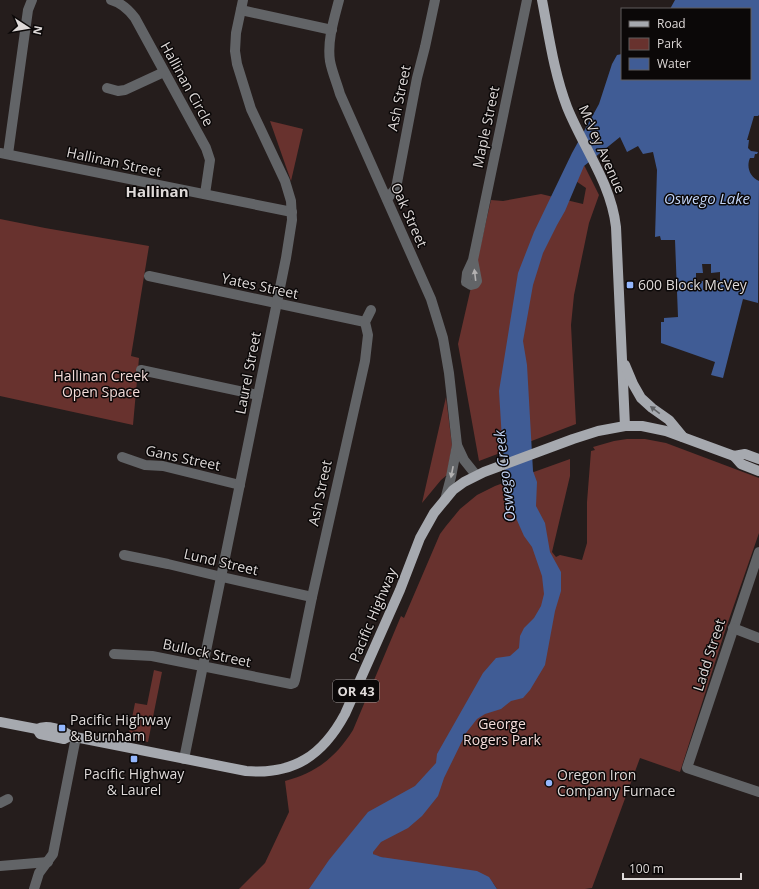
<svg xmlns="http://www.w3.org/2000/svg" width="759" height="889" font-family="'Open Sans',sans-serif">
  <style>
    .green { fill: #68322e }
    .water { fill: #405c95 }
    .pier { fill: #251d1c }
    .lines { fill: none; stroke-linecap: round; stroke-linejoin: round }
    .minor { stroke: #626467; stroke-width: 10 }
    .major { stroke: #a6a9af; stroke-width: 10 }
    .oneway { fill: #b3b1b1 }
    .oneway2 { fill: #606164 }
    .poi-dot { fill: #94b7fd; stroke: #0b0808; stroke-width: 1.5 }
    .labels { text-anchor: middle; stroke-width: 3; stroke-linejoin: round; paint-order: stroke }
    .shield { fill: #0b0808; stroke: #9f9b9a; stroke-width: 1 }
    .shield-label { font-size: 13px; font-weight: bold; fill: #dfdad9 }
    .street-label { font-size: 14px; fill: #dfdad9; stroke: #0b0808 }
    .poi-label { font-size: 14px; fill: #dfdad9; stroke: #0b0808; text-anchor: start }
    .park-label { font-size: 14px; fill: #f3dcda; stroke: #0b0808 }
    .neighbourhood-label { font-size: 15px; font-weight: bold; fill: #dfdad9; stroke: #0b0808 }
    .water-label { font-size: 15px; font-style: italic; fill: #c2d4f6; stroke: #0b0808 }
  </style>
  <rect width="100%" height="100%" fill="#251d1c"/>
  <g class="green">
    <polygon points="270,121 303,129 291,181"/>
    <polygon points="580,157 599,195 589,223 574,295 571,325 576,424 479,461 458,344 491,200 503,201 541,194 583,204 586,188 570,177"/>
    <polygon points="0,219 45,228 149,246 131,356 139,358 133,425 0,396"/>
    <polygon points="446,397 452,445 447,475 441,480 422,503"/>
    <path d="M627 439H645L666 443 759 478V533L726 628 680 772 640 758 592 888 585 889H497L493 883 376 856 373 854 314 889H239L265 863 289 812 285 781C316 773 336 757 353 730L401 616 404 618 440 534 446 526 460 509 477 495 495 486 570 459V476L552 552 556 557 560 555 582 560 587 543V502L591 451 595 450 593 447 614 441Z"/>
    <polygon points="154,670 162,672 148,742 128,738 135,703 147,705"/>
  </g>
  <path class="water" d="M675 0H759V115L758 116H754L747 140H749L748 148 751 151 758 152 757 154H755L754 158H750C746 167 750 177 759 181L758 303 743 299 723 378 711 375 715 362 661 343V322H664V318L678 317 675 240H661L660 236 655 237 657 170 653 152 643 154 638 146 627 152 620 137 584 166 565 211 557 225 543 253 533 285 523 341 527 365 533 471 537 482 536 506 545 523 550 552 561 572V591L555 611 545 665 530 690 523 698 511 701 501 709 485 714 477 719 466 733 444 778 438 796 422 816 408 828 381 842 373 852V854L381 857 477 871 489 877 497 889H309L329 860 368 812 415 786 436 763 437 754 483 673 496 658 510 656 519 648 520 636 524 628 534 618 541 606 544 594 542 576 532 547 524 536 508 500 502 440 499 391 518 273 534 232 572 153 599 104 612 64 617 55 622 54V79H750V9H670Z"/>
  <polygon class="pier" points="702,264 711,264 711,273 720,272 720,281 712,281 712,290 703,290 703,281 696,282 696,273 703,273"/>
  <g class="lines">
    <g class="minor">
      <path d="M111 0C122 3 129 10 135 18L206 148 210 160 205 194"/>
      <path d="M339 0C334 19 327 41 330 61 332 72 337 83 340 94L431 299 443 338 449 373 457 445 451 477 445 500"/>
      <polyline points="241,10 332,30"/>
      <polyline points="107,88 118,91 125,90 164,72"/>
      <polyline points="0,153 292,212"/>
      <polyline points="8,154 28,10 32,0"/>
      <polyline points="387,199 396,188 417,78 425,47 435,0"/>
      <polyline points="473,260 477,281 475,284 471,285 466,282 467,273 473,260 527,0"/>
      <polyline points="149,276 365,322"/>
      <polyline points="141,370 258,395"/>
      <polyline points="457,445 464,460 476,475"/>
      <polyline points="122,457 145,465 163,466 240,485"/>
      <polyline points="759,552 687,768 759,792"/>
      <polyline points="124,555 168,564 222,577 312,597"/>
      <polyline points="733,628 759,638"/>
      <polyline points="114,654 152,656 291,684 294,683 295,680 312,597 365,361 368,335 365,322 371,310"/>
      <polyline points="184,759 286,258 292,220 291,201 285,181 251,109 237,64 235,51 236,33 243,0"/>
      <polyline points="0,803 8,799"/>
      <polyline points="0,866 48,862"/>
      <polyline points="34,889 39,873 53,854 76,737"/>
    </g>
    <g class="major">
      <path d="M542 0C549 36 554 73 567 107 583 147 611 183 616 227L625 426"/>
      <polyline points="625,365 633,384 641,398 652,408 669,420 683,437"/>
      <polyline points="734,456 741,464 759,471"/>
      <path d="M0 722 37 729C46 724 63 729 70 736L246 771C294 775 323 755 345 714L400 590 420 538 434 513 453 490 464 482 484 472 573 439 598 431 625 426H642L666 431 734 456 745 454 759 459"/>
      <polyline points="37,729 40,734 64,739 70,736"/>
    </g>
  </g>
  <defs><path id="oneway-solid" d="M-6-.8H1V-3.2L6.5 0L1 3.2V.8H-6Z"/></defs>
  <g class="oneway">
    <use href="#oneway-solid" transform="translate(475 275) rotate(-97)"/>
    <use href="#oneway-solid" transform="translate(452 472) rotate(101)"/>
  </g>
  <use class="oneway2" href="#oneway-solid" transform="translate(655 410) rotate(-143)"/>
  <g class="poi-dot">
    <rect x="626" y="281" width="8" height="8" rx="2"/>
    <rect x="58" y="724" width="8" height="8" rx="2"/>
    <rect x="130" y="755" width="8" height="8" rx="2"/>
    <circle cx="549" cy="783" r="4"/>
  </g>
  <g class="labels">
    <rect class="shield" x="333" y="680" width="46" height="22" rx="3"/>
    <g class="shield-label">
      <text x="356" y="696">OR 43</text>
    </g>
    <g class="street-label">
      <text transform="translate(187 84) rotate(61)" y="5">Hallinan Circle</text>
      <text transform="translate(399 98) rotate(-78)" y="5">Ash Street</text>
      <text transform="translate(486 127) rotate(-78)" y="5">Maple Street</text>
      <text transform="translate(602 149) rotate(66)" y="5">McVey Avenue</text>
      <text transform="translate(114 162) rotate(12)" y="5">Hallinan Street</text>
      <text transform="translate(409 215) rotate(66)" y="5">Oak Street</text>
      <text transform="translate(260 286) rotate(12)" y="5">Yates Street</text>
      <text transform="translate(248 373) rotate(-79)" y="5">Laurel Street</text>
      <text transform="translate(183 458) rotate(12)" y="5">Gans Street</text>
      <text transform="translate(320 493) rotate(-78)" y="5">Ash Street</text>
      <text transform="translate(221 562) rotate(13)" y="5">Lund Street</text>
      <text transform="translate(373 615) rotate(-67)" y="5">Pacific Highway</text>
      <text transform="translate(207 653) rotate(12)" y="5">Bullock Street</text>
      <text transform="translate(709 655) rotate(-72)" y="5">Ladd Street</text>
    </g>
    <g class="poi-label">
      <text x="638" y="290">600 Block McVey</text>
      <text x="70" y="725">Pacific Highway<tspan x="70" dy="16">&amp; Burnham</tspan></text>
      <text x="134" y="779" text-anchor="middle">Pacific Highway<tspan x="134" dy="16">&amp; Laurel</tspan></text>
      <text x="557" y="780">Oregon Iron<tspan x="557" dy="16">Company Furnace</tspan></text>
    </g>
    <g class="park-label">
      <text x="101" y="381">Hallinan Creek<tspan x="101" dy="16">Open Space</tspan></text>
      <text x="502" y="729">George<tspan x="502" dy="16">Rogers Park</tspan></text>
    </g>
    <g class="neighbourhood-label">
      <text x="157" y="197">Hallinan</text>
    </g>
    <g class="water-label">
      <text x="707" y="204">Oswego Lake</text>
      <text transform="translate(505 476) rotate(-97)" y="5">Oswego Creek</text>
    </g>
  </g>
  <rect x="621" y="8" width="130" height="72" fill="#0b0808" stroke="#605c5c"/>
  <rect x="629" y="21" width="20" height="6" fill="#a6a9af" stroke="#605c5c"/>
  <text x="657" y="28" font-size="12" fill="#dfdad9">Road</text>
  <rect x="629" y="38" width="20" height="12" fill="#68322e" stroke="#605c5c"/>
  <text x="657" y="48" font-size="12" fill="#dfdad9">Park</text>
  <rect x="629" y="58" width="20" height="12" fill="#405c95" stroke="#605c5c"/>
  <text x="657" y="68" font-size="12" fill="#dfdad9">Water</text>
  <g transform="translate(28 28) rotate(102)" stroke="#0b0808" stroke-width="3" paint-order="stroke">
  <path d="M0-3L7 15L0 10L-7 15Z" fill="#dfdad9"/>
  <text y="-6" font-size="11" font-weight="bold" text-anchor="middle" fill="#dfdad9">N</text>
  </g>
  <path d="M623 873v6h118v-6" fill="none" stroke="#dfdad9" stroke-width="2"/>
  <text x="629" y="873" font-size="12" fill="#dfdad9" stroke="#0b0808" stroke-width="3" paint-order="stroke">100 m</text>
</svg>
